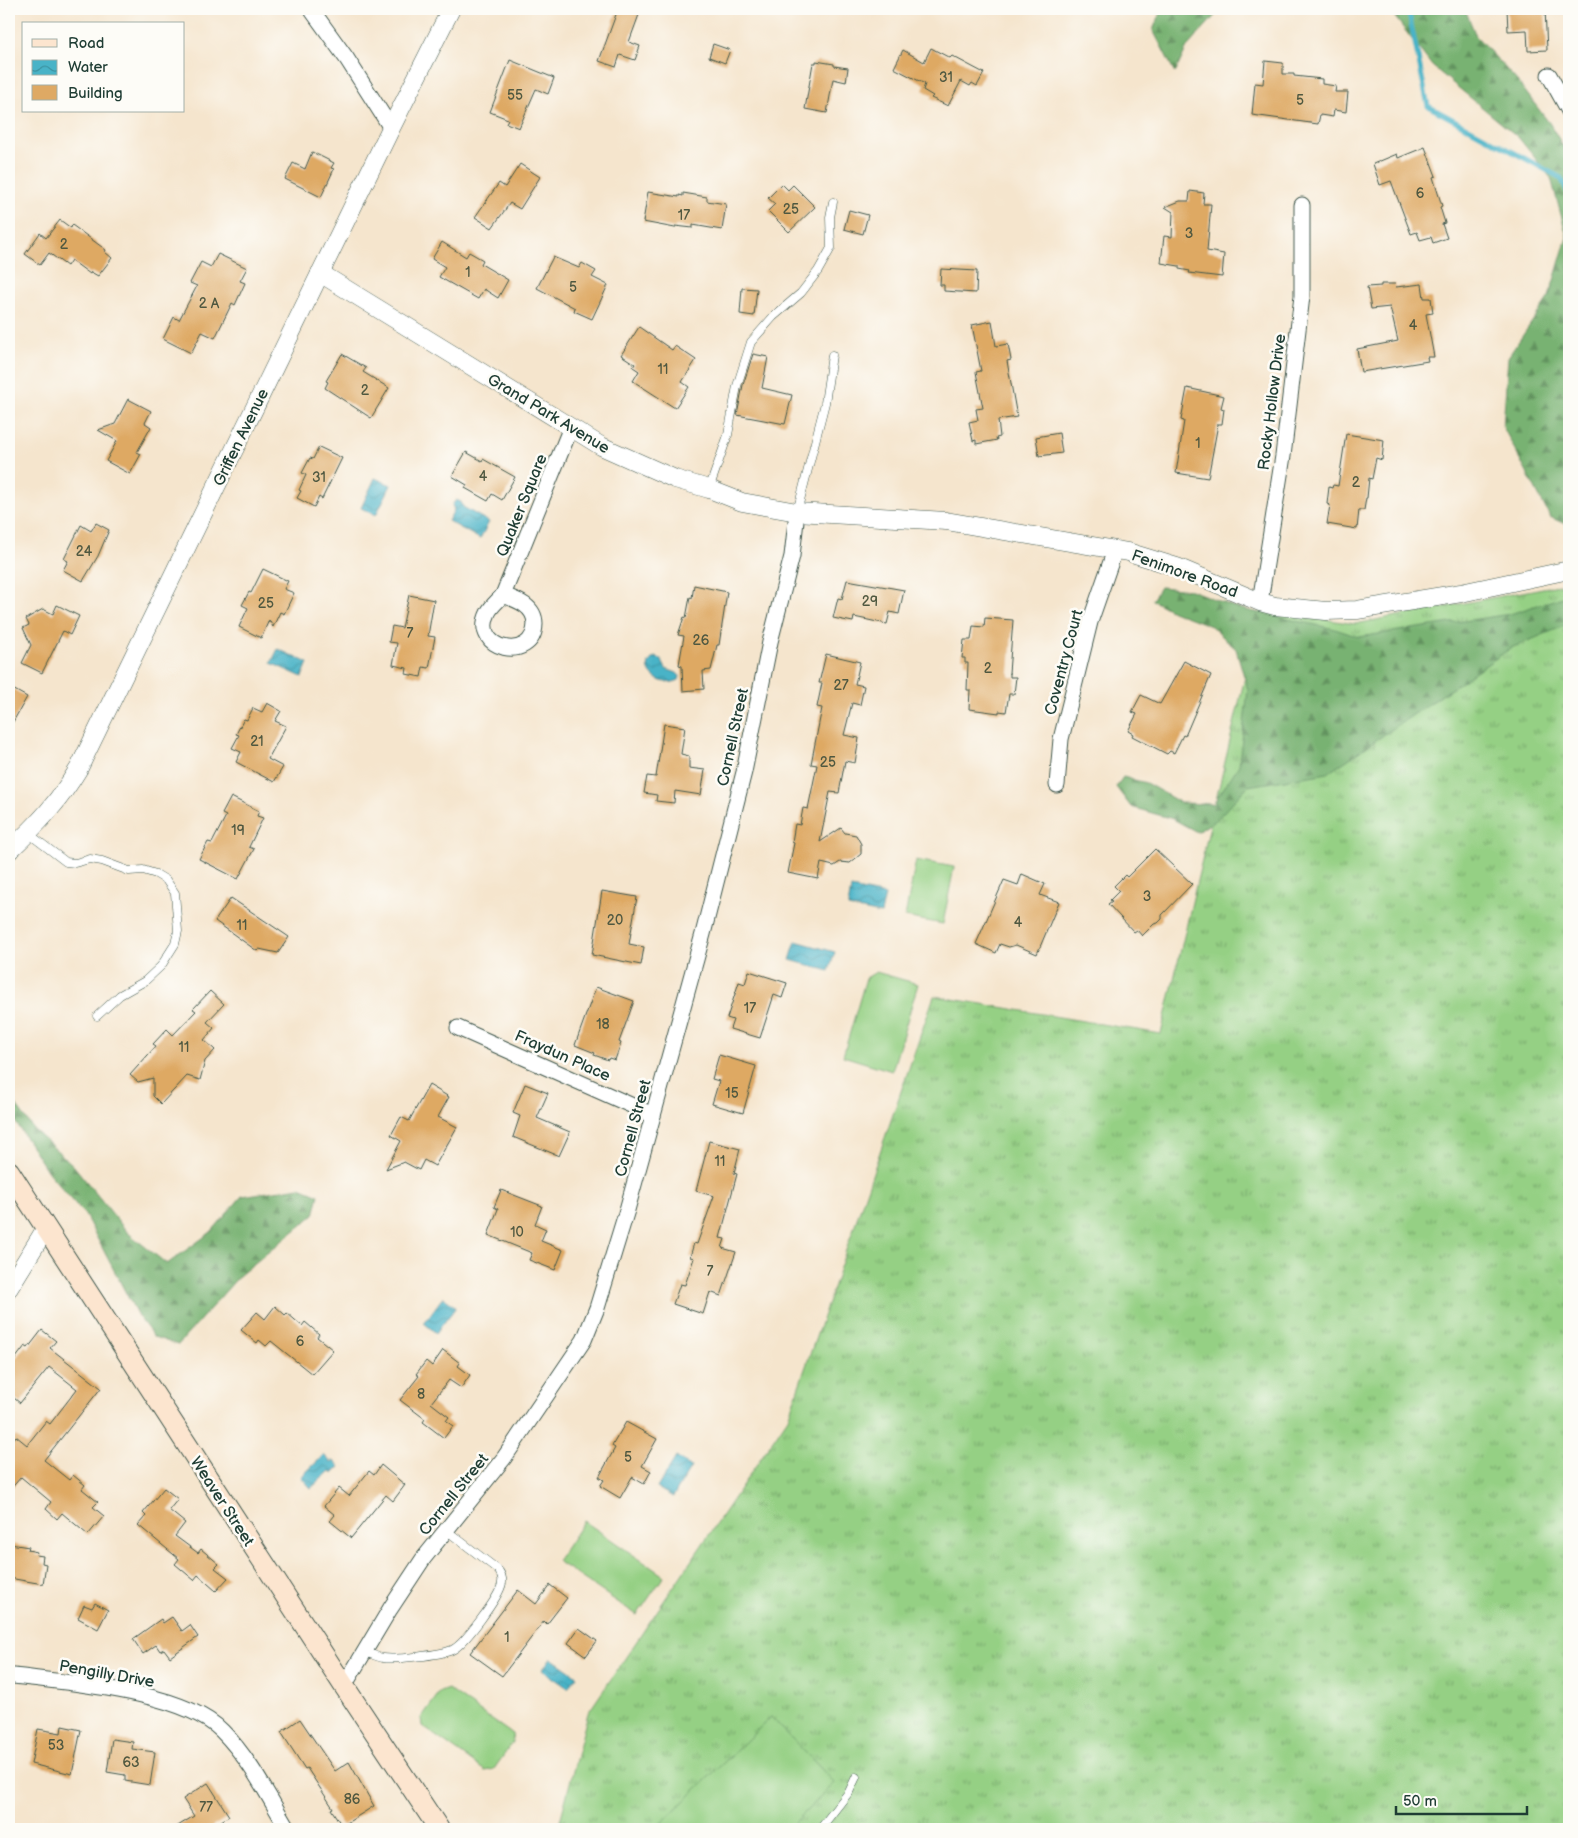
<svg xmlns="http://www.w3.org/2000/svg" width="1578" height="1838" font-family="'Balsamiq Sans',sans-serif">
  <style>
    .grass { fill: url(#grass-tufts); stroke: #5a865c }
    .forest { fill: url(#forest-firs); stroke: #4c7853 }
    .pitch { fill: #95d084; stroke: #5a865c }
    .water { fill: url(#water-waves); stroke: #34787e }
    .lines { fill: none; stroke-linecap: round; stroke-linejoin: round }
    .stream { stroke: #49b3c7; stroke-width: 5 }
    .building { fill: #dea964 }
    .service-casing { stroke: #3f564b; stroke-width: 9 }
    .minor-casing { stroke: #3f564b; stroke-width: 17 }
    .tertiary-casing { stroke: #3f564b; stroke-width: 19 }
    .secondary-casing { stroke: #3f564b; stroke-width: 22 }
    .service { stroke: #fff; stroke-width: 8 }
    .minor { stroke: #fff; stroke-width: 15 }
    .tertiary { stroke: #fff; stroke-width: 18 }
    .secondary { stroke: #fce5cf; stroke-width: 20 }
    .labels { text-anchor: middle; stroke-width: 5; stroke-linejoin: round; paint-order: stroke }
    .number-label { font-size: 14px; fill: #4f5840 }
    .street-label { font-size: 16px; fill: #1f3d34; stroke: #fdfcf7 }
  </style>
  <defs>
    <pattern id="grass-tufts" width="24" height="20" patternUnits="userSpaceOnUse" patternTransform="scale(1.25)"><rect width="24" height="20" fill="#95d084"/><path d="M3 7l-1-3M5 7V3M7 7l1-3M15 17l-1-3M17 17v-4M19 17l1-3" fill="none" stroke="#79aa6d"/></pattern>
    <pattern id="forest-firs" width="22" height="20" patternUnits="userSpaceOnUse" patternTransform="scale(1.25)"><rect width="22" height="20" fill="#78b272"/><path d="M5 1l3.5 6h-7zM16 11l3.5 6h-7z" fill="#62925e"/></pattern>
    <pattern id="water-waves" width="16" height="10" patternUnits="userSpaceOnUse" patternTransform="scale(1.25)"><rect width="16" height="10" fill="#49b3c7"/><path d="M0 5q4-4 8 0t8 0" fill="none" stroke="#3c93a2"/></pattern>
  </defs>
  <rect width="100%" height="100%" fill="#fdfcf7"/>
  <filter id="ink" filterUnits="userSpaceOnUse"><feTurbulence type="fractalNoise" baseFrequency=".02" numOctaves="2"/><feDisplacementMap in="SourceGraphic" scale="10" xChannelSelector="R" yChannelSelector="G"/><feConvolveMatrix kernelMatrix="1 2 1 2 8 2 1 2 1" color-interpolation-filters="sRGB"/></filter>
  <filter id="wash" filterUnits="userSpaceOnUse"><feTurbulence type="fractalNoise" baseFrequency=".0096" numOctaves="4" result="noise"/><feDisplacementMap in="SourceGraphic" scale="20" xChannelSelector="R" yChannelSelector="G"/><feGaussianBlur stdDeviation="1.12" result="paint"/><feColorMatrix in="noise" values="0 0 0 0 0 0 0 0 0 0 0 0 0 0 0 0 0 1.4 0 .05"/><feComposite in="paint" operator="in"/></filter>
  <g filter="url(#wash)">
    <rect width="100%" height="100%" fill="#f5e5cd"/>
    <polygon class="grass" points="1569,583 1569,1829 558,1829 588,1713 788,1418 934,996 1161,1034 1261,609 1355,624"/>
    <g class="forest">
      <polygon points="1162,9 1221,9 1187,47 1175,73 1153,30"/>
      <polygon points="1389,9 1465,9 1476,36 1518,82 1550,124 1569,156 1569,526 1550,517 1503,427 1508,357 1549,297 1567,237 1551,178 1518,137 1432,66"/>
      <polygon points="1160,587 1191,590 1237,608 1335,629 1359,637 1510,614 1569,595 1569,624 1511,648 1328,773 1248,786 1216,820 1197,832 1173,819 1131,807 1116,787 1123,777 1146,783 1181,803 1213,804 1239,765 1248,690 1236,649 1211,626 1172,611 1152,600"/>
      <polygon points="9,1095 33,1129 73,1165 128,1233 167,1264 211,1232 242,1196 300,1187 319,1195 314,1215 240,1275 178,1345 154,1337 138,1316 85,1215 48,1172 9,1112"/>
    </g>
    <g class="pitch">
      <polygon points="916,860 954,867 943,924 905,917"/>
      <polygon points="876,972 918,984 892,1071 843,1056 866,978"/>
      <polygon points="584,1521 664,1576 637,1615 557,1561"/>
      <polygon points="448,1689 512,1734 513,1742 494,1769 485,1771 422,1726 421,1718 440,1692"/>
      <polygon points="771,1717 835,1783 788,1829 655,1829"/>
    </g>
    <g class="water">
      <polygon points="375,478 391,485 376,515 361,508"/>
      <polygon points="456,500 461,502 463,507 489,522 480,539 448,521 454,510 452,505"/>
      <polygon points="278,649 308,663 302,677 271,663"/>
      <path d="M655 657 661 659 666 669 677 673 680 676 679 680C659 690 637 666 655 657Z"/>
      <polygon points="851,888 885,895 881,914 848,907"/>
      <polygon points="796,941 835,952 829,971 790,960"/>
      <polygon points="443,1297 456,1307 436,1333 424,1323"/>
      <polygon points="324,1455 331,1462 334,1460 340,1467 333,1474 330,1471 311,1488 301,1477"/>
      <polygon points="676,1457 691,1467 673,1497 657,1488"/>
      <polygon points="551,1658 577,1676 568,1688 542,1670"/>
    </g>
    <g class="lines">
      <polyline class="stream" points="1408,9 1428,106 1561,178 1569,195"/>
    </g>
    <g id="blocks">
      <g class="building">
        <polygon points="618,9 633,9 640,12 629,42 640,46 635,60 620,55 616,67 599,61"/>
        <polygon points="1507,9 1545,9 1547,50 1528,51 1527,30 1508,31"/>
        <polygon points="713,44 730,50 725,63 709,57"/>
        <polygon points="931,48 950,58 952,56 984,73 977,86 972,83 970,86 961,81 948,106 931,98 933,96 923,90 925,84 894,68 903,50 924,62"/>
        <polygon points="510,60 554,78 548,94 536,89 519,128 506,123 508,119 490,112"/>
        <polygon points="816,61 834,64 834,66 848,68 846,82 833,79 827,113 805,109 813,63 816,63"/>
        <polygon points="1265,61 1283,63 1283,74 1294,74 1294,76 1322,79 1322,84 1336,86 1335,92 1348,92 1346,112 1334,110 1333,117 1320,115 1318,124 1252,115 1255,83 1263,84"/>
        <polygon points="1425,147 1436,176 1433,177 1442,206 1440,207 1445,223 1442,224 1447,238 1433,243 1431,237 1420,240 1417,232 1411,234 1391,181 1380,185 1373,164 1397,154 1398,158"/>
        <polygon points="312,152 334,163 331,168 334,169 321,197 285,179 293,163 305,169"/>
        <polygon points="520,164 540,177 520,209 510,203 492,228 475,217 499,183 505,187"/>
        <polygon points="782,184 788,190 793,185 815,207 789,232 768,211 775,204 768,198"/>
        <polygon points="1190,191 1204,193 1203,204 1211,204 1207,251 1224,254 1222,277 1189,273 1190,271 1179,269 1179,266 1161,263 1164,236 1172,237 1173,212 1165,207 1180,201 1189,201"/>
        <polygon points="648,192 679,197 679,195 683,196 683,193 707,197 707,201 726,204 722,230 693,225 693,228 675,226 675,228 643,222"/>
        <polygon points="849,210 868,215 863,234 844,229"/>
        <polygon points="60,220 71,228 72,225 106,250 105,252 112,258 98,276 91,272 90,274 71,260 67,266 49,253 40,265 25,254 40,233 46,238"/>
        <polygon points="442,242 466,257 469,252 483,260 481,264 508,280 498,298 484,289 478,299 439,277 445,267 432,259"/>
        <polygon points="218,254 247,268 240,281 245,283 235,305 232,303 215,338 202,332 191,353 163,339 174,317 179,320 197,286 190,283 201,262 211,267"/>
        <polygon points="553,257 579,268 582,263 596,271 592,277 608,285 592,319 574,311 575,308 537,288"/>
        <polygon points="941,269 977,271 976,293 944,291 944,285 940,285"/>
        <polygon points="1381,284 1395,284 1396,287 1422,284 1424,298 1431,298 1433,313 1426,314 1434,357 1427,357 1428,361 1361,372 1357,349 1398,341 1390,307 1371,309 1367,287 1381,286"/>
        <polygon points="742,288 757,289 754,316 740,314"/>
        <polygon points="992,321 996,346 1008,344 1011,360 1007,361 1017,417 998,420 1000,437 996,438 997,440 976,444 976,440 973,441 969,422 978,420 976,409 983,408 976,372 981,371 972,325"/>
        <polygon points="639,327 672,350 675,346 696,360 682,382 689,387 675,408 633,381 639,371 633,367 635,364 621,355"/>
        <polygon points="342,354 366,368 363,372 389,388 371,418 325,388 328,382 326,381"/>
        <polygon points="753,354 768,357 762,388 792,395 785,424 737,415 743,385"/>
        <polygon points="1187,388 1224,396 1221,408 1224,409 1222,424 1218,424 1208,478 1176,473 1184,421 1181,420"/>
        <polygon points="128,399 151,411 145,423 151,427 137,452 141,454 130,474 106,461 117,441 98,430 115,424"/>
        <polygon points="1059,433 1062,453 1039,456 1036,437"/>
        <polygon points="1346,434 1384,440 1382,460 1376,458 1372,479 1369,478 1367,498 1366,498 1364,510 1359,510 1357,529 1327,524 1330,505 1327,504 1329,487 1332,488 1333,485 1338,486"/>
        <polygon points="319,447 342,458 322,499 319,497 314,507 297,498 301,491 299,490 306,475 302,473 310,458 313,459"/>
        <polygon points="466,452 482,461 483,459 515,477 502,500 492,494 488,501 465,488 467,485 452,476"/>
        <polygon points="96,523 109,530 98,556 83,581 63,570 68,561 64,559 81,525 91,531"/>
        <polygon points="263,569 288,581 284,589 294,593 284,614 280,612 273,627 269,620 261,638 239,627 248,608 242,605 249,592 251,593"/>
        <polygon points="847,580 904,590 899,614 890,612 887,624 854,617 853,622 833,618 838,598 842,599"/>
        <polygon points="694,585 727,592 719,645 717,645 711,670 703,671 704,689 683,691 682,666 679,665 684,636 678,635 684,617 686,618 690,597 692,598"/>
        <polygon points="409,595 434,600 428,636 435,637 429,668 423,667 421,677 406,674 407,668 393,665 397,643 389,642 392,626 402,628"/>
        <polygon points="57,605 79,616 70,635 63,631 42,673 22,663 31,645 23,628 29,625 26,619 29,617 43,609 53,614"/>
        <polygon points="985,618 1013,620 1009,673 1010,673 1010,677 1016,677 1014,694 1009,694 1006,712 999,711 999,713 969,709 970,690 967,690 968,663 965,663 965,658 962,658 964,640 971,640 973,626 984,627"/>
        <polygon points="826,654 860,662 855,684 864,686 860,705 852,703 844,735 859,738 855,763 845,761 839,793 830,792 820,842 841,828 845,833 856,835 861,844 861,854 850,863 840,862 834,866 821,863 818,879 788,873 794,843 792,842 795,824 800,825 803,808 808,809 817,765 811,764 822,708 817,707 822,683 819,683"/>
        <polygon points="1184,661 1211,675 1185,736 1183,735 1174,753 1170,751 1167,754 1132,736 1133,734 1128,731 1137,714 1132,712 1141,695 1160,704"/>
        <polygon points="9,687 27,697 9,729"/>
        <polygon points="267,703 281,711 275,721 286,726 268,759 283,767 274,782 236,762 241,752 232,748 239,735 236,734 244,719 247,720 253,708 262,712"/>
        <polygon points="664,724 685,727 681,754 689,756 689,768 705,770 701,795 675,791 674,803 656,801 657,795 644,793 647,776 656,777"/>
        <polygon points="231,797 259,811 257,816 263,818 249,847 254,849 238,879 199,859 208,842 212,843 226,816 222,814"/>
        <polygon points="1155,849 1192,884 1162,915 1162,919 1158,923 1154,924 1142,936 1137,930 1134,932 1108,904 1112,901 1110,900 1119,891 1114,886 1125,875 1127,877"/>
        <polygon points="1022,874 1045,884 1040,895 1059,902 1037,954 1016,945 1009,947 1000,944 996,953 976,944 1004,880 1018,885"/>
        <polygon points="602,891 637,897 629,944 644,947 641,965 592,955"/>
        <polygon points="231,898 289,937 278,953 259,949 257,951 215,921"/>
        <polygon points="749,971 787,983 782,998 774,995 760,1038 730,1029 733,1020 727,1018 739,982 745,984"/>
        <polygon points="596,987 634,1001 619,1042 621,1043 615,1060 609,1058 608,1060 594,1055 595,1053 575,1045"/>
        <polygon points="210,991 224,1004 207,1022 214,1028 204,1040 215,1050 205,1061 200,1080 187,1076 161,1104 153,1096 153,1078 138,1082 130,1075 156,1046 153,1044 167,1029 173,1035 196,1011 193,1009"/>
        <polygon points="719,1055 756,1066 743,1113 712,1104 719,1081 712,1079"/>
        <polygon points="525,1084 548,1093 537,1118 570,1132 559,1156 513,1137 520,1116 513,1113"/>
        <polygon points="429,1085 449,1097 438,1117 457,1127 435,1166 424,1160 419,1170 404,1162 386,1169 401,1141 391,1135 401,1117 409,1121"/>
        <polygon points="709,1141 740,1149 734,1173 737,1174 720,1238 725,1239 722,1248 736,1252 721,1296 710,1292 703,1314 673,1304 680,1284 685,1285 694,1258 690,1257 694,1243 697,1244 714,1196 696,1191"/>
        <polygon points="501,1190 542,1206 535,1224 546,1229 541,1241 563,1250 555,1270 529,1260 532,1253 488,1235 498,1209 494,1207"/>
        <polygon points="275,1306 285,1315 287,1313 302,1326 305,1322 319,1334 317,1337 333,1350 312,1374 271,1341 266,1346 259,1340 257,1343 241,1330 257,1312 265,1319"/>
        <polygon points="42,1330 56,1341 50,1348 101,1388 44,1460 69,1480 73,1475 85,1485 82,1489 98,1502 93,1507 104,1516 88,1535 62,1513 57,1519 46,1509 51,1502 21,1477 9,1491 9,1445 16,1436 27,1445 46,1421 50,1424 77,1389 49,1367 20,1403 9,1394 9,1367 25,1346 28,1348"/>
        <polygon points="443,1350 460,1363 458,1366 470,1375 461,1388 449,1380 431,1403 449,1417 446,1421 453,1426 444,1438 423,1422 425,1419 400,1400 419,1376 416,1374 426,1361 432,1366"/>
        <polygon points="626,1422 657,1439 642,1466 651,1471 644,1484 632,1477 620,1498 600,1486 604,1480 599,1477 615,1448 612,1446"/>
        <polygon points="381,1465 405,1485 393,1501 386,1495 351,1538 330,1521 335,1515 324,1506 339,1488 349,1496 369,1471 374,1475"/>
        <polygon points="164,1488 178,1499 169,1510 185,1523 175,1536 198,1553 201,1549 219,1564 215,1568 228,1578 216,1591 198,1575 194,1580 175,1564 179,1559 138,1525 146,1516 143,1513"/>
        <polygon points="10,1544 29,1547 28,1550 37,1552 36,1555 43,1556 42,1563 46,1564 43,1584 9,1578"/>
        <polygon points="550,1585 567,1598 547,1624 544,1621 502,1676 470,1653 518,1590 536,1604"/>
        <polygon points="95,1603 108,1610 98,1629 78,1618 84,1605 92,1608"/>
        <polygon points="172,1617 182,1631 190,1625 198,1637 170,1657 164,1649 160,1651 156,1645 143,1654 133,1639 161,1619 163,1623"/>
        <polygon points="579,1628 597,1641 586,1656 568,1643"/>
        <polygon points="300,1719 335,1771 349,1762 374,1806 342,1826 331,1809 333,1808 307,1768 305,1769 281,1732"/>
        <polygon points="62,1726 81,1730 72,1774 31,1764 38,1729 61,1733"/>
        <polygon points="112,1739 133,1742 132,1749 155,1752 150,1785 125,1781 125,1775 107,1772"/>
        <polygon points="208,1783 229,1816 209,1829 173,1829 194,1816 183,1799"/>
      </g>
    </g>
  </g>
  <g filter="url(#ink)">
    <use href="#blocks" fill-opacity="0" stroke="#3f564b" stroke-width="1"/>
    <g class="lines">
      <defs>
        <g id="service">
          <polyline points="709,489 728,435 737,386 751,342 773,317 801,293 818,271 831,248 830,217 833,202"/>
          <polyline points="797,512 825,403 832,355"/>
          <polyline points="28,833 66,862 75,863 90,859 102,861 129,871 143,870 156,874 166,880 175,893 178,931 175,944 161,966 145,981 120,995 97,1016"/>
          <path d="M364 1651C370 1653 376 1657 383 1658 395 1660 440 1655 452 1650 464 1645 500 1596 502 1583 503 1577 501 1573 497 1569L446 1530"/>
          <polyline points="820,1829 849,1792 856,1777"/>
        </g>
        <g id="minor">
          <polyline points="311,9 347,59 391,128"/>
          <polyline points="1549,75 1569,111"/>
          <polyline points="503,595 571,427"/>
          <path d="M503 595C517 600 535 606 535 624 534 664 470 650 488 613 491 606 498 601 503 595Z"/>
          <polyline points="1260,602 1283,456 1302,296 1302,205"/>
          <polyline points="1057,785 1061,739 1073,691 1090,622 1115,550"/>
          <polyline points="458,1028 653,1115"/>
          <path d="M9 1676H14C70 1683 183 1691 222 1731 250 1759 268 1796 288 1829"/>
          <polyline points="344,1686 390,1609 423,1559 504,1458 584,1340 597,1308 627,1210 703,934 744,772 770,642 792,556 797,512"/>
        </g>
        <g id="tertiary">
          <polyline points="320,273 601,446 675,479 709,489 742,502 797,512 946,521 1128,552 1177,567 1260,602 1275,606 1326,611 1357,610 1461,593 1569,570"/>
          <path d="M9 851C39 823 58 803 79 768L391 128 451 9"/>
          <polyline points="9,1288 46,1228"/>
        </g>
        <polyline id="secondary" points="9,1171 344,1686 439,1829"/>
      </defs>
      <use href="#service" class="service-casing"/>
      <use href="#minor" class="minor-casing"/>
      <use href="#tertiary" class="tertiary-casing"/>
      <use href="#secondary" class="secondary-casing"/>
      <use href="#service" class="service"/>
      <use href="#minor" class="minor"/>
      <use href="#tertiary" class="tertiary"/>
      <use href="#secondary" class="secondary"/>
    </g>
  </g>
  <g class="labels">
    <g class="number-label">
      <text x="946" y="82">31</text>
      <text x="515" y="100">55</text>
      <text x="1300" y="105">5</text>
      <text x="1420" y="198">6</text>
      <text x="791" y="214">25</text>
      <text x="684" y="220">17</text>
      <text x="1189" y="238">3</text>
      <text x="64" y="249">2</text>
      <text x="468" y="277">1</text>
      <text x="573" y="292">5</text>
      <text x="209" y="308">2 A</text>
      <text x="1413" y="330">4</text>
      <text x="663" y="374">11</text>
      <text x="365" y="395">2</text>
      <text x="1198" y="448">1</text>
      <text x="483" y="481">4</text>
      <text x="319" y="482">31</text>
      <text x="1356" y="487">2</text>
      <text x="84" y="556">24</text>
      <text x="870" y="606">29</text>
      <text x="266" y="608">25</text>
      <text x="410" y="638">7</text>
      <text x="701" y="645">26</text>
      <text x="988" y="673">2</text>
      <text x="841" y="690">27</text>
      <text x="257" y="746">21</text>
      <text x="828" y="767">25</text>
      <text x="238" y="835">19</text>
      <text x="1147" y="901">3</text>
      <text x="615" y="925">20</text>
      <text x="1018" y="927">4</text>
      <text x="242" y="930">11</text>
      <text x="750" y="1013">17</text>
      <text x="603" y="1029">18</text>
      <text x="184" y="1052">11</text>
      <text x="732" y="1098">15</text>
      <text x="720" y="1166">11</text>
      <text x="517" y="1237">10</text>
      <text x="710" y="1276">7</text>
      <text x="300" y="1346">6</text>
      <text x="421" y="1399">8</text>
      <text x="628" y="1462">5</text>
      <text x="507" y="1642">1</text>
      <text x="56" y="1750">53</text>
      <text x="131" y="1767">63</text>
      <text x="352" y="1804">86</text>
      <text x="206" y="1812">77</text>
    </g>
    <g class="street-label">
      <text transform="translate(1271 402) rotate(-83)" y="6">Rocky Hollow Drive</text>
      <text transform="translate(549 413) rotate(31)" y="6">Grand Park Avenue</text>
      <text transform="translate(240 437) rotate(-64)" y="6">Griffen Avenue</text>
      <text transform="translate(521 505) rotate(-68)" y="6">Quaker Square</text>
      <text transform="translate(1185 573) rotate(20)" y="6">Fenimore Road</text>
      <text transform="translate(1063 662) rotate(-75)" y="6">Coventry Court</text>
      <text transform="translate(732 737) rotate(-78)" y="6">Cornell Street</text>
      <text transform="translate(563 1055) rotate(24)" y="6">Fraydun Place</text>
      <text transform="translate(632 1128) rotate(-75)" y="6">Cornell Street</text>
      <text transform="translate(453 1494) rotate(-51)" y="6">Cornell Street</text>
      <text transform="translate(223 1501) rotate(57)" y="6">Weaver Street</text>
      <text transform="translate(107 1673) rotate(10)" y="6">Pengilly Drive</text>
    </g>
  </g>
  <rect width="1578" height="1838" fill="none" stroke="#fdfcf7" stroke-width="30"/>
  <rect x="22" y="22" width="162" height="90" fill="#fdfcf7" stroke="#a4b0a9"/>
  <rect x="32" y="39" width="25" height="8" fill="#fce5cf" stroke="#a4b0a9"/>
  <text x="68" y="48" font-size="15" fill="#1f3d34">Road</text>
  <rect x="32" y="60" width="25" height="15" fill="url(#water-waves)" stroke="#a4b0a9"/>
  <text x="68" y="72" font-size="15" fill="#1f3d34">Water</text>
  <rect x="32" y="85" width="25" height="15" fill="#dea964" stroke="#a4b0a9"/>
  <text x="68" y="98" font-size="15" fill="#1f3d34">Building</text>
  <path d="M1396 1806v8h131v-8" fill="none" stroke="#1f3d34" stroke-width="2.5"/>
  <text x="1403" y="1806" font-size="15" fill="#1f3d34" stroke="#fdfcf7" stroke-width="4" paint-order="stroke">50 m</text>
</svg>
